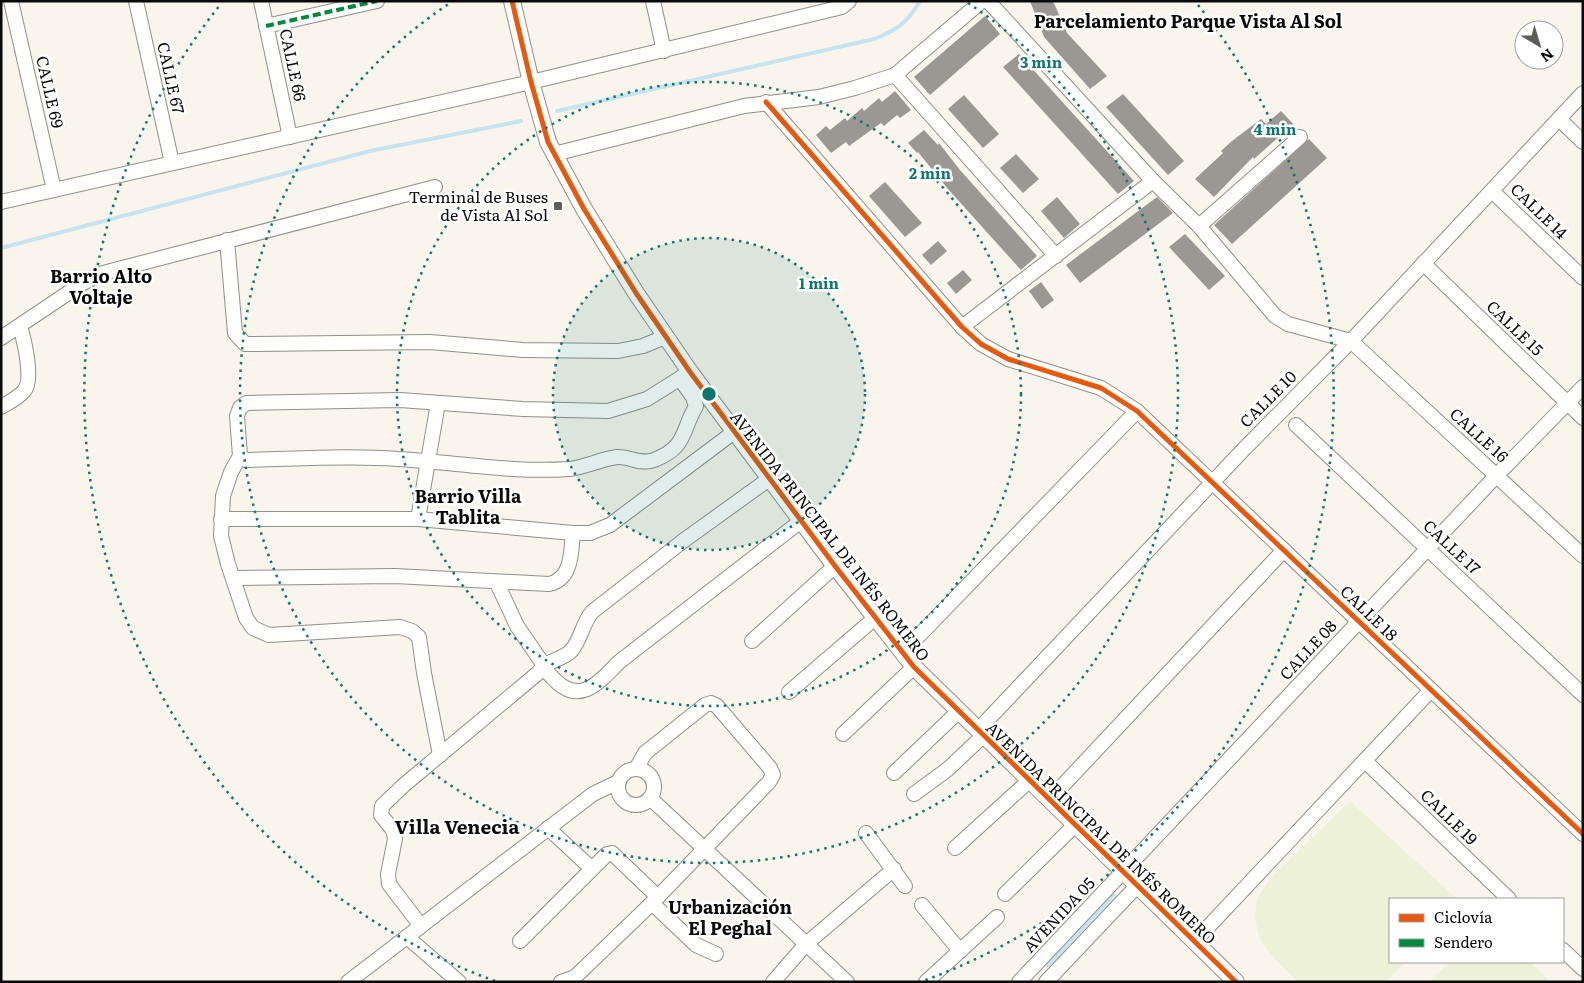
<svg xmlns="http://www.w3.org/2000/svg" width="1584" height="983" font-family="Literata,serif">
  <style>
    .pitch { fill: #ecf1d7 }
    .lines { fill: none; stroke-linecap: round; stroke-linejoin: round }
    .stream { stroke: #c5e4f0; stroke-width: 4 }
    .building { fill: #9b9893 }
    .minor-casing { stroke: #918f8b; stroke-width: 16 }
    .tertiary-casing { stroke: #918f8b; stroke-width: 18 }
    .minor { stroke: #fefefc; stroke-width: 14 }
    .tertiary { stroke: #fefefc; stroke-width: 16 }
    .quiet { stroke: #00873e; stroke-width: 4; stroke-dasharray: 8 4; stroke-linecap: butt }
    .cycleway-casing { stroke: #fff; stroke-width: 8 }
    .cycleway { stroke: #e8590c; stroke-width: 5 }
    .ring { fill: none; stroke: #0f766e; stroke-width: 2.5; stroke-dasharray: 2.5 5 }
    .poi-dot { fill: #5d5c58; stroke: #fff; stroke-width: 2 }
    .labels { text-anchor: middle; stroke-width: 5; stroke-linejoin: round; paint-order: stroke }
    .street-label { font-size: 16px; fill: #090909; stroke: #fff }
    .poi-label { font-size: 16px; fill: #090909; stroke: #fff; text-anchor: end }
    .neighbourhood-label { font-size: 18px; font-weight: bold; fill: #090909; stroke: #fff }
    .quarter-label { font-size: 19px; font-weight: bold; fill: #090909; stroke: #fff }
    .centre { fill: #0f766e; stroke: #fff; stroke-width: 2.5 }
    .ring-label { font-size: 15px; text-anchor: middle; font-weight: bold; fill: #0f766e; stroke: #fff; stroke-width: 5; stroke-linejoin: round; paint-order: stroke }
  </style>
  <rect width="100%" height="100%" fill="#f9f5ec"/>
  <g class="pitch">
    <polygon points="1350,801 1457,899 1390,899 1390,962 1405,962 1386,982 1298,982 1274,958 1260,940 1255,919 1257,898 1271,878"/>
    <polygon points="1449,962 1530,962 1551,982 1430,982"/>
  </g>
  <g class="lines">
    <g class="stream">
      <path d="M557 111 874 39C897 30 907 23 920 1"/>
      <polyline points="1,248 370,151 521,121"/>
      <polyline points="1048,965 1114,895"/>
    </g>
  </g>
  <g class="building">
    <polygon points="1030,1 1053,1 1067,33 1107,76 1090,89 1044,37"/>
    <polygon points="985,16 1000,34 930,95 914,77"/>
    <polygon points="1019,54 1134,181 1118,194 1003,67"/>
    <polygon points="895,91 911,110 900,118 897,115 884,126 881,123 849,146 846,142 831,153 816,135 826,126 830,130 845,118 847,121 862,108 864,111 879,98 882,102"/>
    <polygon points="1123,94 1184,161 1168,175 1106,107"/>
    <polygon points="964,95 999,134 983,148 948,109"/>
    <polygon points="1281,111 1298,129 1286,138 1282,134 1254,159 1253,157 1214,197 1195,179 1223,153 1221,151 1232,141 1261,119 1266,124"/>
    <polygon points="924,130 938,145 939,143 960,170 1037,256 1021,270 948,189 918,152 917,153 908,143"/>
    <polygon points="1309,139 1327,158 1232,244 1214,225"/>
    <polygon points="1016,154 1039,179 1023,193 1000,168"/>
    <polygon points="885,182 922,223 905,237 869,196"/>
    <polygon points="1057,197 1080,224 1064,238 1041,211"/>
    <polygon points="1157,197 1173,213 1080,283 1066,265"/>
    <polygon points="1185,234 1225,276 1209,290 1169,247"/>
    <polygon points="938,241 947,251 931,265 922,255"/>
    <polygon points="963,270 972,280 956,294 947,283"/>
    <polygon points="1041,282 1054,300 1042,309 1029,291"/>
  </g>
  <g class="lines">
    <defs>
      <g id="minor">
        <polyline points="11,1 54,190"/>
        <polyline points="136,1 172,163"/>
        <polyline points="261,1 290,137"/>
        <polyline points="653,1 664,51"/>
        <polyline points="988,1 1153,181 1199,226 1275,316 1288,324 1351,341 1583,556"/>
        <polyline points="266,26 377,1"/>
        <polyline points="895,75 1056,256"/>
        <polyline points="766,102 962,327 981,344 1008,359 1101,388 1137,411 1583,834"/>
        <polyline points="1559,119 1583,142"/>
        <polyline points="554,154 744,106 819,97 855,88 895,75 982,1"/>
        <polyline points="1492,191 1583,278"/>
        <polyline points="1,202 531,82 842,7 849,1"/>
        <polyline points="1199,226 1300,137"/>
        <polyline points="227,240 235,333 245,344 430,342 523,350 618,351 643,346 665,337"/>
        <polyline points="1423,263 1583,418"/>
        <polyline points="962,327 1153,181"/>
        <polyline points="1,338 83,283 103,273 435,187"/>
        <path d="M1 407C8 403 18 398 24 391 34 380 24 340 20 326"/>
        <polyline points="1296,425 1583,695"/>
        <path d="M240 456 246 460C295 459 349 455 398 459 454 462 512 473 569 469 586 467 601 459 617 457 629 456 640 465 654 460 687 447 681 432 696 406L693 397 680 379"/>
        <polyline points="221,519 418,519 573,533 590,533 610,525 734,432"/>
        <polyline points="418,519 438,403"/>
        <path d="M233 578 395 576 549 584C572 579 571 553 573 533"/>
        <path d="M497 583 517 626 541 661C544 670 550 675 557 682 582 705 601 680 619 662L801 521"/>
        <polyline points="752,641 835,566"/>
        <polyline points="902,653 1137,411"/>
        <polyline points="789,692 875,618"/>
        <polyline points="978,730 1244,449 1351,341 1583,93"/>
        <polyline points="843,734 914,667"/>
        <polyline points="440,755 424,673 419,637 412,631 400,627 269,635 253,628 246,618 228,564 221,536 223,496 231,472 240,456 237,416 240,408 246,403 400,400 523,409 608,411 647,399 690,372"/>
        <polyline points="1365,761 1509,899"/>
        <circle cx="636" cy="787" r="18"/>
        <polyline points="894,773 959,711"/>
        <polyline points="914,794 948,769 984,735"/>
        <polyline points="650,798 847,982"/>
        <polyline points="1050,799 1284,550"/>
        <polyline points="548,828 592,869"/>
        <polyline points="866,833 905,886"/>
        <polyline points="955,848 1030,780"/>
        <polyline points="1005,894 1075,825"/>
        <polyline points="652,903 696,945 716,954"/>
        <polyline points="922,905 960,951"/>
        <path d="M421 926 389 884 388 874 395 839 393 830 381 815 382 806 404 785 538 673C540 671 541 668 543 667 550 660 563 659 571 651 581 640 582 624 592 612L683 541 769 479"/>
        <polyline points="407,937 459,982"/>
        <polyline points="520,941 607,854 612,853 658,897"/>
        <polyline points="1194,942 1431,690"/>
        <polyline points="1563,950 1583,969"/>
        <polyline points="348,982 593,794 618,782"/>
        <polyline points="561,982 575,977 652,903 769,782 773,775 770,768 717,706 711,703 705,705 645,753 636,769"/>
        <polyline points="773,982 806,944 894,869"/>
        <polyline points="926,982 997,917"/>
        <polyline points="1019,982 1497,475 1583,387"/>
        <polyline points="1046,982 1137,886"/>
      </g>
      <polyline id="tertiary" points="512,1 531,82 548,142 584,209 636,293 690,372 835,566 914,667 1236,982"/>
    </defs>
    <use href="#minor" class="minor-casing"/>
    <use href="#tertiary" class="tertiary-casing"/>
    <use href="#minor" class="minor"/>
    <use href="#tertiary" class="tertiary"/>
    <polyline class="quiet" points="266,26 377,1"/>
    <defs>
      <g id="cycleway">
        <polyline points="512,1 531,82 548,142 584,209 636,293 690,372 835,566 914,667 1236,982"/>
        <polyline points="766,102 962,327 981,344 1008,359 1101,388 1137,411 1583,834"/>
      </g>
    </defs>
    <use href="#cycleway" class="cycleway-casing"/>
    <use href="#cycleway" class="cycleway"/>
  </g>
  <circle cx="709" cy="394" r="156" fill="#0f766e" fill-opacity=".12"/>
  <g class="ring">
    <circle cx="709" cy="394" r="156"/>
    <circle cx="709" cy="394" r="312"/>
    <path d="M968 3A469 469 0 1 1 450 3"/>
    <path d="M495 981A625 625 0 0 1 220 5M1198 5A625 625 0 0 1 923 981"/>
  </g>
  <rect class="poi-dot" x="553" y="201" width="10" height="10" rx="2.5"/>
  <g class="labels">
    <g class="street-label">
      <text transform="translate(293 65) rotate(78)" y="6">CALLE 66</text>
      <text transform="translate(171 78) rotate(77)" y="6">CALLE 67</text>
      <text transform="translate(50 92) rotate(77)" y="6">CALLE 69</text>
      <text transform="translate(1539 211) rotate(44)" y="6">CALLE 14</text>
      <text transform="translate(1515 328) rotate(44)" y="6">CALLE 15</text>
      <text transform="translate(1268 399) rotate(-45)" y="6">CALLE 10</text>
      <text transform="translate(1479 435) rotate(42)" y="6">CALLE 16</text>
      <text transform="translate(830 536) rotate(52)" y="6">AVENIDA PRINCIPAL DE INÉS ROMERO</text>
      <text transform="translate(1452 547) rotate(43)" y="6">CALLE 17</text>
      <text transform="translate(1369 613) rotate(44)" y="6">CALLE 18</text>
      <text transform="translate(1308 650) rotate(-47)" y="6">CALLE 08</text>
      <text transform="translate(1449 817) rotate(44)" y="6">CALLE 19</text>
      <text transform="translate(1101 833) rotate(44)" y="6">AVENIDA PRINCIPAL DE INÉS ROMERO</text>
      <text transform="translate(1059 915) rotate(-47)" y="6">AVENIDA 05</text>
    </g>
    <g class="poi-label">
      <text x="548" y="203">Terminal de Buses<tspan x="548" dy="18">de Vista Al Sol</tspan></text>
    </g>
    <g class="neighbourhood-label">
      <text x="1188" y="28">Parcelamiento Parque Vista Al Sol</text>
      <text x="101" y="283">Barrio Alto<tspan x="101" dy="21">Voltaje</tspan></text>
      <text x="468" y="503">Barrio Villa<tspan x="468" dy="21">Tablita</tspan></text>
      <text x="730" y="914">Urbanización<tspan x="730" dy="21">El Peghal</tspan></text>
    </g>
    <g class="quarter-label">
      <text x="457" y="834">Villa Venecia</text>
    </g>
  </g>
  <circle cx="709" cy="394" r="8" class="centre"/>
  <g class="ring-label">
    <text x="1041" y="68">3 min</text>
    <text x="1275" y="135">4 min</text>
    <text x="930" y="179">2 min</text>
    <text x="819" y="289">1 min</text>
  </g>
  <rect width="1584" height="983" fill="none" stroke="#090909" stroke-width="5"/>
  <rect x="1389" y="898" width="175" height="65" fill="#ffffff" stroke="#9d9d9d"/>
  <rect x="1399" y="914" width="25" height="8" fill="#e8590c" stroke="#9d9d9d"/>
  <text x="1434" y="923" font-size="15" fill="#090909">Ciclovía</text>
  <rect x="1399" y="939" width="25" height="8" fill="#00873e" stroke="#9d9d9d"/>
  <text x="1434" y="948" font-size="15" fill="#090909">Sendero</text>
  <g transform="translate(1539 45) rotate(142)"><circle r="24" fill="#ffffff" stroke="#9d9d9d"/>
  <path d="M0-4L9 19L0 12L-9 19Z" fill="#5d5c58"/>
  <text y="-8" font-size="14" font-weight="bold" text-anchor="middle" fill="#090909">N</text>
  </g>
</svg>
